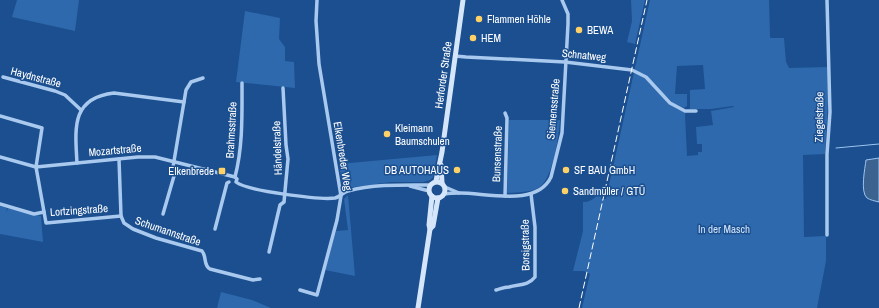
<svg xmlns="http://www.w3.org/2000/svg" width="879" height="308" font-family="'Archivo Narrow',sans-serif">
  <style>
    .green { fill: #2e69ad; fill-rule: evenodd }
    .water { fill: #3c6290; stroke: #9cc4f0 }
    .lines { fill: none; stroke-linecap: round; stroke-linejoin: round }
    .stream { stroke: #9cc4f0; stroke-width: 1 }
    .street { stroke: #a9c9ee; stroke-width: 3.5 }
    .secondary { stroke: #d6e6fa; stroke-width: 5 }
    .rail { stroke: #fff; stroke-width: 1; stroke-dasharray: 7 3; stroke-linecap: butt }
    .poi-dot { fill: #ffd166; stroke: #1b4f8f; stroke-width: 1.5 }
    .labels { text-anchor: middle; stroke-width: 3; stroke-linejoin: round; paint-order: stroke }
    .poi-label { font-size: 11px; fill: #fff; stroke: #1b4f8f; text-anchor: start }
    .street-label { font-size: 11px; fill: #fff; stroke: #1b4f8f }
    .park-label { font-size: 11px; fill: #cfe3fa; stroke: #1b4f8f }
  </style>
  <rect width="100%" height="100%" fill="#1b4f8f"/>
  <g class="green">
    <polygon points="17,0 79,0 75,31 12,17"/>
    <polygon points="631,0 645,0 635,44 627,42 632,21"/>
    <path d="M650 0H769L770 37 771 38H784L786 62 789 68 828 67V103L825 154 803 155 804 237 825 236 826 237V261L817 308H582L590 274 584 271H573L583 231V202C594 203 599 192 604 185L601 199H606ZM703 65 705 89 690 90V109H711L733 106 734 107 711 111 713 125 696 127 697 144H702V152H698V155L687 156 685 115 686 111 670 104 645 78 646 75 673 103 684 108 687 106V94H675L677 66Z"/>
    <polygon points="245,11 280,18 279,39 285,47 285,61 294,62 295,88 236,82"/>
    <path d="M509 120H560C559 136 553 174 542 185 534 193 518 192 507 193Z"/>
    <polygon points="437,155 433,177 430,180 423,182 391,182 347,188 342,184 339,164"/>
    <polygon points="348,195 355,276 325,270 336,231 348,230 344,199"/>
    <polygon points="0,206 7,208 6,213 8,208 41,216 43,242 0,234"/>
    <polygon points="221,292 252,300 271,308 217,308"/>
  </g>
  <path class="water" d="M879 158V202C875 201 870 200 867 198 860 192 865 168 866 160Z"/>
  <g class="lines">
    <polyline class="stream" points="836,148 879,144"/>
    <g class="street">
      <polyline points="827,0 830,112 827,154 827,235"/>
      <polyline points="455,56 466,57 565,62 632,70 646,77 670,103 685,111 696,111"/>
      <polyline points="3,77 55,91 65,95 81,110"/>
      <polyline points="0,116 42,128 36,167 46,223 121,216"/>
      <path d="M0 157 36 167 138 157H155L235 177 237 179 236 182C247 191 320 200 335 198 340 197 343 192 348 191 373 184 405 185 430 185"/>
      <path d="M119 159 121 216 124 223 133 229 156 238 202 251C207 257 203 265 210 269L253 280 260 279"/>
      <path d="M77 163C75 128 71 98 114 93L184 102"/>
      <path d="M235 177C243 146 242 115 242 83"/>
      <polyline points="410,186 429,191"/>
      <polyline points="445,187 459,193"/>
      <path d="M445 194C450 193 455 193 460 193 487 193 537 207 551 177L562 133 568 24V14L562 0"/>
      <polyline points="505,196 507,118 505,113"/>
      <polyline points="0,204 34,214 44,212"/>
      <polyline points="163,214 174,176 173,167 186,90 191,82 203,78"/>
      <polyline points="215,229 227,183 229,182"/>
      <polyline points="269,252 280,205 284,202 288,159 286,145 283,88"/>
      <polyline points="300,290 317,295 337,220 341,196 319,64 316,21 317,0"/>
      <path d="M496 290C500 289 504 287 509 287 519 284 528 286 535 277V227L531 194"/>
    </g>
    <g class="secondary">
      <polyline points="441,165 442,183"/>
      <polyline points="436,181 442,152 463,0"/>
      <circle cx="437" cy="190" r="8"/>
      <polyline points="430,229 433,226 438,198"/>
      <polyline points="418,308 430,229 429,225 432,196"/>
    </g>
    <polyline class="rail" points="579,308 647,0"/>
  </g>
  <g class="poi-dot">
    <circle cx="479" cy="19" r="4"/>
    <circle cx="579" cy="30" r="4"/>
    <circle cx="473" cy="38" r="4"/>
    <circle cx="387" cy="134" r="4"/>
    <circle cx="457" cy="170" r="4"/>
    <circle cx="566" cy="170" r="4"/>
    <rect x="218" y="167" width="8" height="8" rx="2"/>
    <circle cx="565" cy="191" r="4"/>
  </g>
  <g class="labels">
    <g class="poi-label">
      <text x="487" y="23">Flammen Höhle</text>
      <text x="587" y="34">BEWA</text>
      <text x="481" y="42">HEM</text>
      <text x="395" y="132">Kleimann<tspan x="395" dy="13">Baumschulen</tspan></text>
      <text x="449" y="174" text-anchor="end">DB AUTOHAUS</text>
      <text x="574" y="174">SF BAU GmbH</text>
      <text x="214" y="175" text-anchor="end">Elkenbrede</text>
      <text x="573" y="195">Sandmüller / GTÜ</text>
    </g>
    <g class="street-label">
      <text transform="translate(584 55) rotate(6)" y="4">Schnatweg</text>
      <text transform="translate(443 75) rotate(-82)" y="4">Herforder Straße</text>
      <text transform="translate(36 77) rotate(15)" y="4">Haydnstraße</text>
      <text transform="translate(553 109) rotate(-85)" y="4">Siemensstraße</text>
      <text transform="translate(819 117) rotate(-89)" y="4">Ziegelstraße</text>
      <text transform="translate(231 130) rotate(-87)" y="4">Brahmsstraße</text>
      <text transform="translate(277 148) rotate(-92)" y="4">Händelstraße</text>
      <text transform="translate(115 150) rotate(-5)" y="4">Mozartstraße</text>
      <text transform="translate(497 154) rotate(-88)" y="4">Bunsenstraße</text>
      <text transform="translate(343 156) rotate(81)" y="4">Elkenbreder Weg</text>
      <text transform="translate(79 210) rotate(-4)" y="4">Lortzingstraße</text>
      <text transform="translate(168 231) rotate(19)" y="4">Schumannstraße</text>
      <text transform="translate(525 245) rotate(-91)" y="4">Borsigstraße</text>
    </g>
    <g class="park-label">
      <text x="724" y="233">In der Masch</text>
    </g>
  </g>
</svg>
